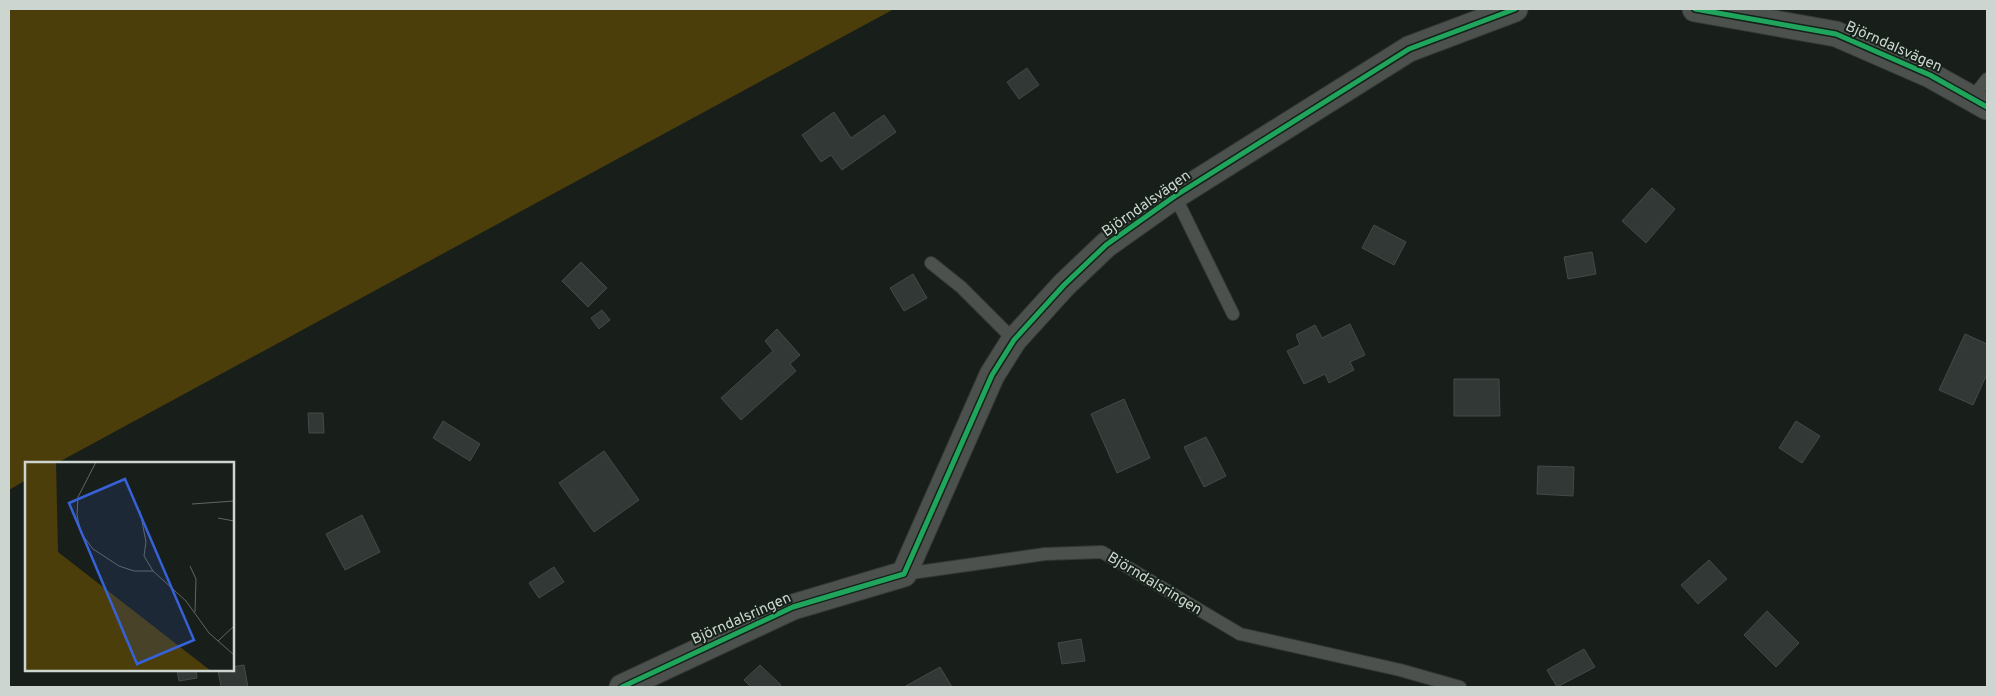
<svg xmlns="http://www.w3.org/2000/svg" width="1996" height="696" font-family="Overpass,sans-serif">
  <style>
    .forest { fill: #4c3e0a }
    .building { fill: #323836; stroke: #434a47 }
    .lines { fill: none; stroke-linecap: round; stroke-linejoin: round }
    .service-casing { stroke: #343836; stroke-width: 14 }
    .minor-casing { stroke: #343836; stroke-width: 27 }
    .service { stroke: #4c514e; stroke-width: 12 }
    .minor { stroke: #4c514e; stroke-width: 25 }
    .cycleway-casing { stroke: #152119; stroke-width: 8 }
    .cycleway { stroke: #20a55d; stroke-width: 5 }
    .labels { text-anchor: middle; stroke-width: 4; stroke-linejoin: round; paint-order: stroke }
    .street-label { font-size: 15px; fill: #cdd5d0; stroke: #152119 }
    .inset-road { fill: none; stroke: #606763; stroke-width: 1 }
    .view { fill: #3762d7; fill-opacity: 0.15; stroke: #3762d7; stroke-width: 2.5 }
    .inset-edge { fill: none; stroke: #cdd5d0; stroke-width: 2.5 }
  </style>
  <rect width="100%" height="100%" fill="#181e1a"/>
  <polygon class="forest" points="9,9 894,9 57,463 26,463 26,480 9,490"/>
  <g class="building">
    <polygon points="1027,68 1039,85 1019,99 1007,82"/>
    <polygon points="834,112 851,138 884,115 896,132 842,170 831,155 821,162 802,135"/>
    <polygon points="1652,188 1675,209 1646,243 1622,221"/>
    <polygon points="1374,225 1406,242 1394,265 1362,248"/>
    <polygon points="1592,252 1596,274 1568,279 1564,257"/>
    <polygon points="581,262 607,288 588,307 562,281"/>
    <polygon points="913,274 927,298 904,311 890,288"/>
    <polygon points="602,310 610,320 599,329 591,318"/>
    <polygon points="1350,324 1365,355 1350,362 1354,370 1329,383 1325,374 1304,384 1287,351 1300,345 1296,335 1315,325 1322,338"/>
    <polygon points="777,329 800,355 790,364 796,371 741,420 721,398 773,351 765,341"/>
    <polygon points="1965,334 1987,344 1987,374 1973,405 1939,390"/>
    <polygon points="1454,379 1499,379 1500,416 1454,416"/>
    <polygon points="1124,399 1150,458 1117,473 1091,414"/>
    <polygon points="308,413 323,413 324,433 309,433"/>
    <polygon points="443,421 480,444 470,461 433,438"/>
    <polygon points="1796,421 1820,436 1802,463 1779,448"/>
    <polygon points="1206,437 1226,476 1204,487 1184,447"/>
    <polygon points="604,451 639,500 594,532 559,483"/>
    <polygon points="1538,466 1574,467 1573,496 1537,494"/>
    <polygon points="362,515 380,552 345,570 326,534"/>
    <polygon points="1709,560 1727,579 1698,604 1681,585"/>
    <polygon points="554,567 564,582 539,598 529,583"/>
    <polygon points="1767,611 1799,643 1776,667 1744,635"/>
    <polygon points="1081,639 1085,661 1062,664 1058,643"/>
    <polygon points="1584,649 1595,667 1557,687 1547,670"/>
    <polygon points="244,665 248,687 221,687 218,670 232,670 232,667"/>
    <polygon points="760,665 781,685 779,687 751,687 744,680"/>
    <polygon points="940,667 952,687 904,687"/>
    <polygon points="177,670 196,670 197,678 179,681"/>
  </g>
  <g class="lines">
    <defs>
      <g id="service">
        <polyline points="1972,98 1987,79"/>
        <polyline points="1175,196 1233,314"/>
        <polyline points="931,263 961,287 1014,340"/>
        <polyline points="904,574 1045,554 1102,552 1240,634 1400,670 1460,687"/>
      </g>
      <g id="minor">
        <polyline points="1695,9 1836,34 1930,75 1987,107"/>
        <polyline points="622,687 793,607 904,574 992,375 1014,340 1064,285 1106,245 1175,196 1409,49 1515,9"/>
      </g>
    </defs>
    <use href="#service" class="service-casing"/>
    <use href="#minor" class="minor-casing"/>
    <use href="#service" class="service"/>
    <use href="#minor" class="minor"/>
    <defs>
      <g id="cycleway">
        <polyline points="1695,9 1836,34 1930,75 1987,107"/>
        <polyline points="622,687 793,607 904,574 992,375 1014,340 1064,285 1106,245 1175,196 1409,49 1515,9"/>
      </g>
    </defs>
    <use href="#cycleway" class="cycleway-casing"/>
    <use href="#cycleway" class="cycleway"/>
  </g>
  <g class="labels">
    <g class="street-label">
      <text transform="translate(1894 46) rotate(24)" y="5">Björndalsvägen</text>
      <text transform="translate(1146 203) rotate(-35)" y="5">Björndalsvägen</text>
      <text transform="translate(1155 583) rotate(31)" y="5">Björndalsringen</text>
      <text transform="translate(741 618) rotate(-24)" y="5">Björndalsringen</text>
    </g>
  </g>
  <g transform="translate(25 462)">
    <rect width="209" height="209" fill="#181e1a"/>
    <path d="M0 0H31L33 90 186 209H0Z" fill="#4c3e0a"/>
    <path class="inset-road" d="M71 0 53 35 52 53 56 71 68 87 94 104 109 109H128M167 42 209 39M115 49 121 80 119 94 128 109 161 139 184 171 209 193M193 56 209 59M165 104 171 117 170 150M193 179 209 164"/>
    <path class="view" d="M100 17 169 178 112 202 44 41Z"/>
    <rect width="209" height="209" class="inset-edge"/>
  </g>
  <rect width="1996" height="696" fill="none" stroke="#cdd5d0" stroke-width="20"/>
</svg>
